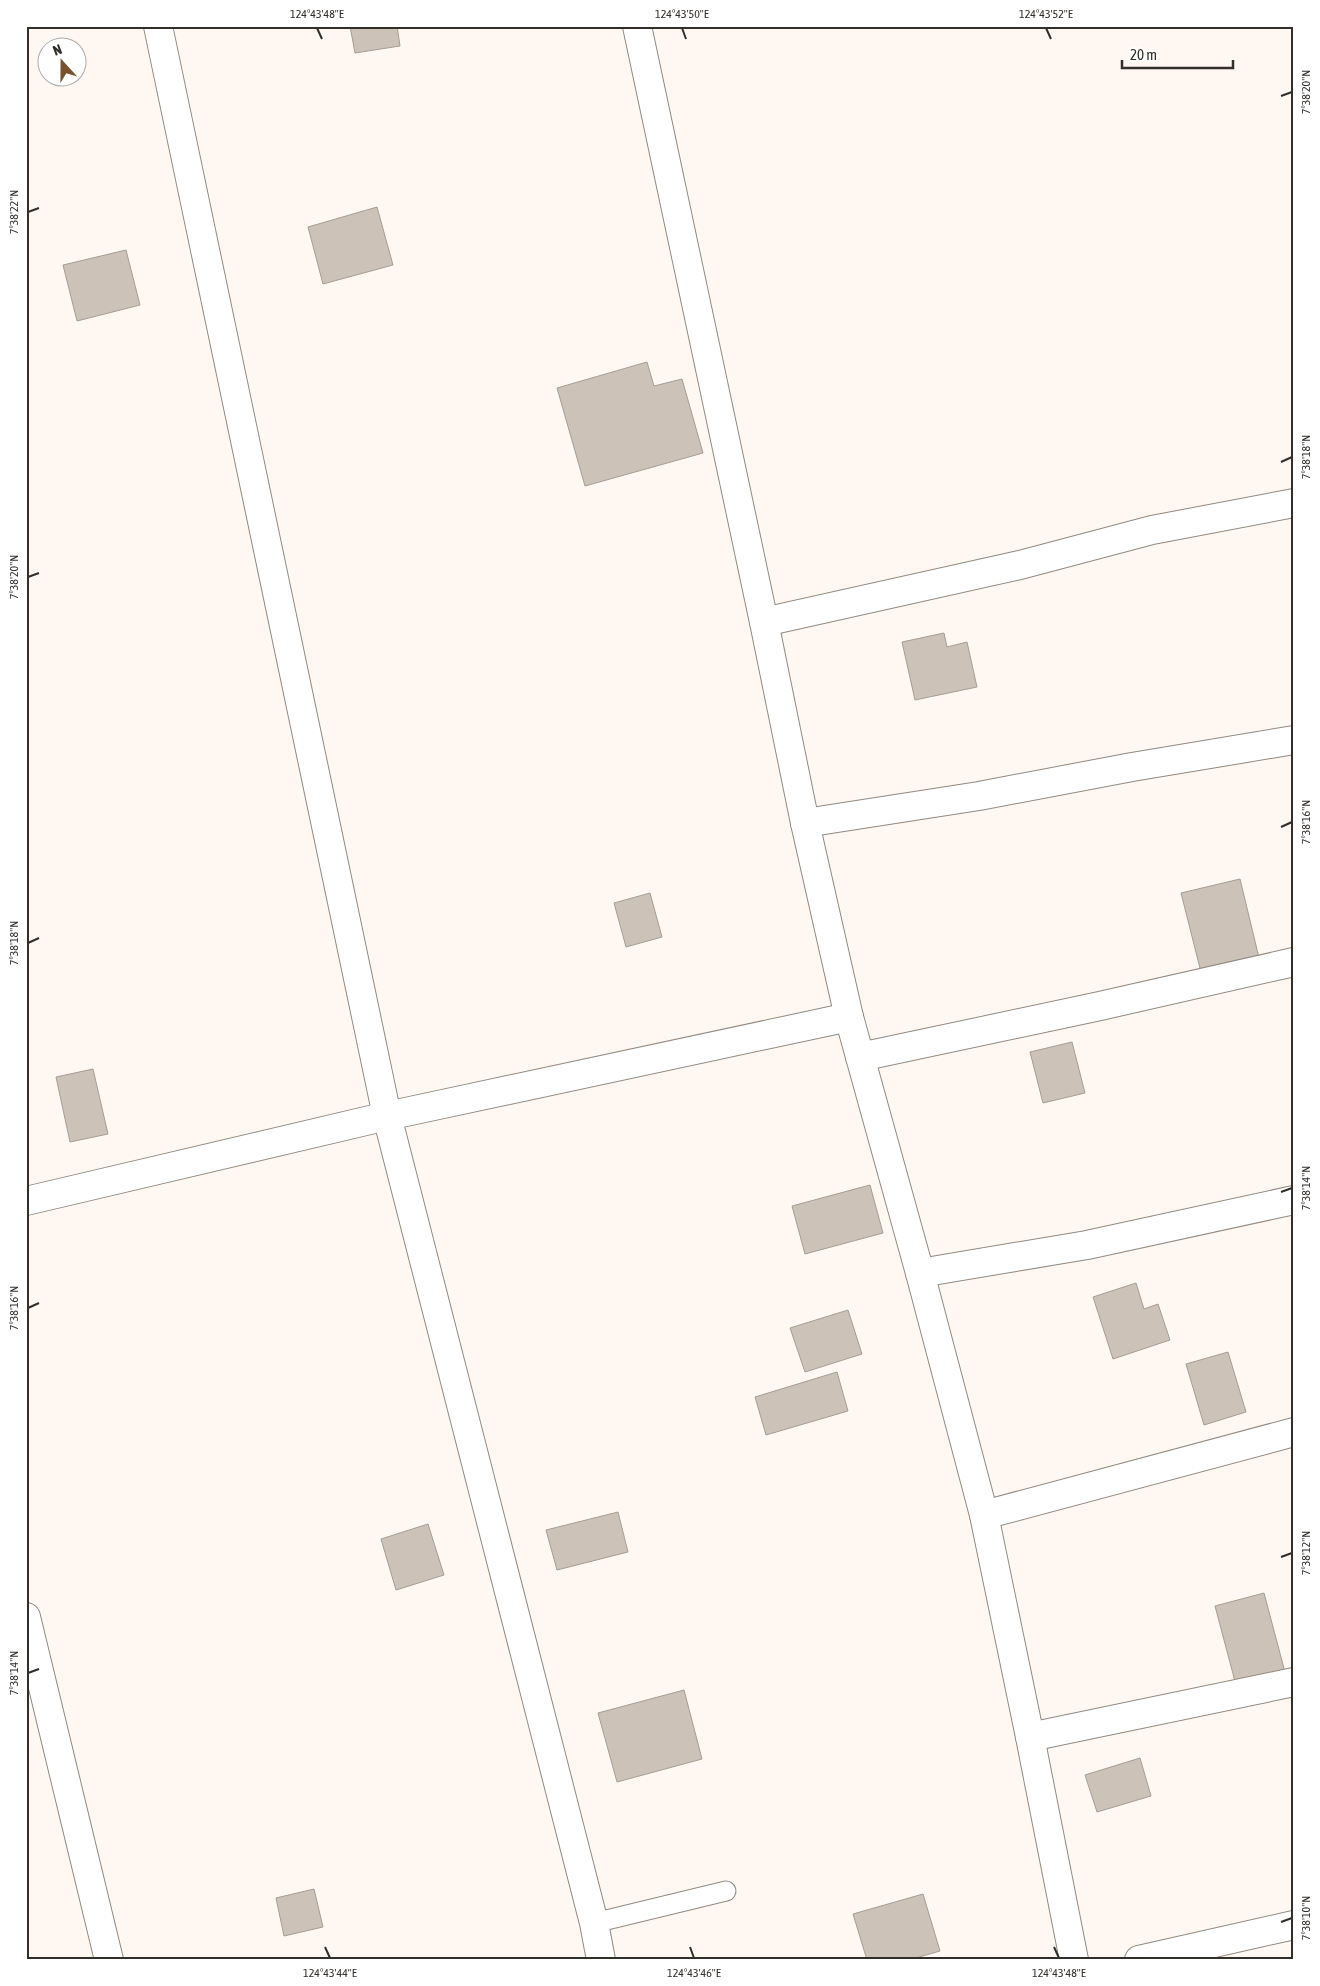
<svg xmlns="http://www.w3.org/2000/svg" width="1320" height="1986" font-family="'Asap Condensed',sans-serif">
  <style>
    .building { fill: #ccc2b8; stroke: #a69c93 }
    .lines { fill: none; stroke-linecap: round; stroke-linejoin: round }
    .service-casing { stroke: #938980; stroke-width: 21 }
    .minor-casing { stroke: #938980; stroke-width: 30 }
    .service { stroke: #fff; stroke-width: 19 }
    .minor { stroke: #fff; stroke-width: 28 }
    .ticks { fill: none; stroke: #322e2a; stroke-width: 2 }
    .neatline { fill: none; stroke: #322e2a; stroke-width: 2 }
    .ticks-label { font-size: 12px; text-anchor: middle; fill: #322e2a }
  </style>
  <rect width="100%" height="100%" fill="#fff8f2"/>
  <g class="building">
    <polygon points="350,26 397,26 400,46 355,53"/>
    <polygon points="377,207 393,265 323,284 308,227"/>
    <polygon points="126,250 140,305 77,321 63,265"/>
    <polygon points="647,362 654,386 682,379 703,453 585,486 557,388"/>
    <polygon points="944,633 947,647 967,642 977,687 915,700 902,642"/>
    <polygon points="1240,879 1260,962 1202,976 1181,893"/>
    <polygon points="650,893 662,937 626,947 614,903"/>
    <polygon points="1072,1042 1085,1093 1043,1103 1030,1052"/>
    <polygon points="93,1069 108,1134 70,1142 56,1077"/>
    <polygon points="870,1185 883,1233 805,1254 792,1206"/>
    <polygon points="1136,1283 1144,1309 1158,1304 1170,1340 1113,1359 1093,1297"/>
    <polygon points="848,1310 862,1354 805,1372 790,1328"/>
    <polygon points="1228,1352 1246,1412 1204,1425 1186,1364"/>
    <polygon points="837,1372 848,1411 766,1435 755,1397"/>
    <polygon points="618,1512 628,1552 557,1570 546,1530"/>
    <polygon points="428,1524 444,1575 396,1590 381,1539"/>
    <polygon points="1264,1593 1286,1676 1237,1689 1215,1606"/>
    <polygon points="684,1690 702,1759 617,1782 598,1713"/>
    <polygon points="1140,1758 1151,1796 1097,1812 1085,1775"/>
    <polygon points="314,1889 323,1927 284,1936 276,1898"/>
    <polygon points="923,1894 940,1951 909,1960 867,1960 853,1914"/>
  </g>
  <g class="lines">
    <defs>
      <polyline id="service" points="594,1923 726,1891"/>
      <g id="minor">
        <polyline points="158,26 387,1116 594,1923 601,1960"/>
        <polyline points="637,26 764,622 805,823 849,1017 920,1273 984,1515 1030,1737 1074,1960"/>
        <polyline points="764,622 1020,565 1152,530 1294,503"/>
        <polyline points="805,823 979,796 1132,767 1294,740"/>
        <polyline points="860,1057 1100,1006 1294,962"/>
        <polyline points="26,1201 387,1116 849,1017"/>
        <polyline points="920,1273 1087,1245 1294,1200"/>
        <polyline points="984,1515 1294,1432"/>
        <polyline points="26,1617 109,1960"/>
        <polyline points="1030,1737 1294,1682"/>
        <polyline points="1139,1960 1294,1925"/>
      </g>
    </defs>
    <use href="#service" class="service-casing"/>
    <use href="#minor" class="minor-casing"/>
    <use href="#service" class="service"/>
    <use href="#minor" class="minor"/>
  </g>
  <path class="ticks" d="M317 28 322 39M682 28 686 39M1046 28 1051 39M1281 96 1292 92M28 212 39 208M1281 462 1292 457M28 577 39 573M1281 827 1292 822M28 943 39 938M1281 1192 1292 1188M28 1308 39 1303M1281 1557 1292 1553M28 1673 39 1669M1281 1922 1292 1918M325 1947 330 1958M690 1947 694 1958M1054 1947 1059 1958"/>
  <rect width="1320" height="1986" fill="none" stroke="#ffffff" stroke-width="55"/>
  <g transform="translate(62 62) rotate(339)"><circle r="24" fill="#ffffff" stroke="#adabaa"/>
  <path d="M0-4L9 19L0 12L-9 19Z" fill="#77522d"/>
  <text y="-8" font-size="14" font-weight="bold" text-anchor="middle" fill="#322e2a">N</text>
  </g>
  <path d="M1122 60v8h111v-8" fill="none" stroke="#322e2a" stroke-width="2.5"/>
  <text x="1130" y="60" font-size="15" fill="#322e2a" stroke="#ffffff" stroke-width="4" paint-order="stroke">20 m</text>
  <rect x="28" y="28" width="1264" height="1930" class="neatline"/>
  <g class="ticks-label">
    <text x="317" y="18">124°43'48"E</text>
    <text x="682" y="18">124°43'50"E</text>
    <text x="1046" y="18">124°43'52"E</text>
    <text transform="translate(1306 92) rotate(-90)" y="4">7°38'20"N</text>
    <text transform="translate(14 212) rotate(-90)" y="4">7°38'22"N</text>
    <text transform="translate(1306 457) rotate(-90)" y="4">7°38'18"N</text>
    <text transform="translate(14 577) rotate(-90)" y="4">7°38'20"N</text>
    <text transform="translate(1306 822) rotate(-90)" y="4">7°38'16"N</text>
    <text transform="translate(14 943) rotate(-90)" y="4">7°38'18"N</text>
    <text transform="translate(1306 1188) rotate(-90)" y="4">7°38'14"N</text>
    <text transform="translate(14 1308) rotate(-90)" y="4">7°38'16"N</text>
    <text transform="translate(1306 1553) rotate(-90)" y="4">7°38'12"N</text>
    <text transform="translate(14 1673) rotate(-90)" y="4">7°38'14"N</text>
    <text transform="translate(1306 1918) rotate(-90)" y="4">7°38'10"N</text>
    <text x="330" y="1977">124°43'44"E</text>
    <text x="694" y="1977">124°43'46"E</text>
    <text x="1059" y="1977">124°43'48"E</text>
  </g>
</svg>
